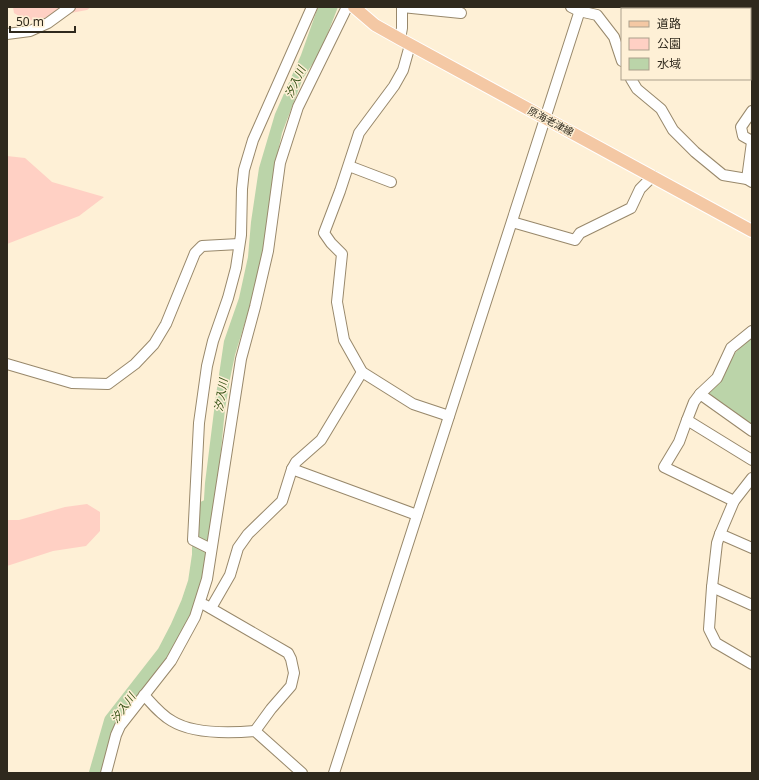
<svg xmlns="http://www.w3.org/2000/svg" width="759" height="780" font-family="'Noto Sans','Noto Sans JP',sans-serif">
  <style>
    .green { fill: #ffd0c4 }
    .water { fill: #bbd4a9 }
    .lines { fill: none; stroke-linecap: round; stroke-linejoin: round }
    .river { stroke: #bbd4a9; stroke-width: 16 }
    .minor-casing { stroke: #98886b; stroke-width: 12 }
    .major-casing { stroke: #fff; stroke-width: 14 }
    .minor { stroke: #fff; stroke-width: 10 }
    .major { stroke: #f4c8a4; stroke-width: 12 }
    .labels { text-anchor: middle; stroke-width: 3; stroke-linejoin: round; paint-order: stroke }
    .street-label { font-size: 10px; fill: #2f291d; stroke: #fef0d6 }
    .water-label { font-size: 11px; font-style: italic; fill: #324f12; stroke: #fef0d6 }
  </style>
  <rect width="100%" height="100%" fill="#fef0d6"/>
  <g class="green">
    <polygon points="13,7 91,7 87,10 27,21 14,13"/>
    <polygon points="7,156 25,158 52,182 104,197 79,216 7,244"/>
    <polygon points="87,504 100,512 100,531 86,546 53,551 7,566 7,520 19,520 65,507"/>
  </g>
  <g class="water">
    <polygon points="318,7 338,7 320,53 303,78 282,133 274,170 266,242 257,283 235,355 230,379 225,409 219,471 210,544 203,542 203,515 205,483 216,395 224,341 239,298 248,257 251,222 259,168 275,114 301,55"/>
    <polygon points="752,336 752,426 707,394 721,380 735,353"/>
  </g>
  <g class="lines">
    <polyline class="river" points="97,773 112,721 165,653 178,628 189,603 196,582 200,555 200,545 206,508"/>
    <defs>
      <g id="minor">
        <polyline points="402,7 461,13"/>
        <polyline points="571,7 579,11 597,15 614,37 622,61"/>
        <polyline points="7,34 30,31 48,23 70,7"/>
        <polyline points="400,39 402,28 402,7"/>
        <polyline points="410,45 403,70 394,86 359,133 340,191 324,233 331,243 342,254 337,302 344,340 362,372 413,404 449,416"/>
        <polyline points="631,79 637,89 661,109 673,130 695,152 723,175 747,179 752,182"/>
        <polyline points="752,111 741,127 743,136 752,141"/>
        <polyline points="349,166 391,182"/>
        <polyline points="747,179 752,142"/>
        <polyline points="512,222 575,240 580,233 631,208 640,189 653,176"/>
        <polyline points="7,364 72,383 108,384 135,364 154,344 166,324 195,253 202,246 239,244"/>
        <polyline points="700,394 717,378 731,348 752,331"/>
        <polyline points="687,420 679,442 664,467 734,501"/>
        <polyline points="752,431 700,394 694,402 687,420 752,460"/>
        <polyline points="292,469 417,515"/>
        <polyline points="752,478 734,501 720,534 717,543 712,587 709,629 716,643 752,664"/>
        <polyline points="720,534 752,548"/>
        <polyline points="211,549 193,540 199,423 207,366 213,341 228,298 236,268 241,235 242,189 244,170 253,140 312,7"/>
        <polyline points="712,587 752,605"/>
        <polyline points="205,605 288,653 291,659 294,673 291,686 271,709 255,731"/>
        <polyline points="211,608 230,575 238,548 248,534 282,501 292,469 296,462 321,440 362,372"/>
        <path d="M144 695C153 705 161 715 172 721 193 734 231 733 255 731L302 773"/>
        <polyline points="106,773 116,735 120,726 171,661 195,617 207,579 241,359 255,307 268,251 280,163 298,107 347,7"/>
        <polyline points="334,773 581,7"/>
      </g>
      <polyline id="major" points="354,7 375,25 400,39 752,231"/>
    </defs>
    <use href="#minor" class="minor-casing"/>
    <use href="#major" class="major-casing"/>
    <use href="#minor" class="minor"/>
    <use href="#major" class="major"/>
  </g>
  <g class="labels">
    <g class="street-label">
      <text transform="translate(551 121) rotate(28)" y="4">原海老津線</text>
    </g>
    <g class="water-label">
      <text transform="translate(295 82) rotate(-65)" y="4">汐入川</text>
      <text transform="translate(221 395) rotate(-81)" y="4">汐入川</text>
      <text transform="translate(123 708) rotate(-55)" y="4">汐入川</text>
    </g>
  </g>
  <rect width="759" height="780" fill="none" stroke="#2f291d" stroke-width="16"/>
  <rect x="621" y="8" width="130" height="72" fill="#fef0d6" stroke="#aba08c"/>
  <rect x="629" y="21" width="20" height="6" fill="#f4c8a4" stroke="#aba08c"/>
  <text x="657" y="28" font-size="12" fill="#2f291d">道路</text>
  <rect x="629" y="38" width="20" height="12" fill="#ffd0c4" stroke="#aba08c"/>
  <text x="657" y="48" font-size="12" fill="#2f291d">公園</text>
  <rect x="629" y="58" width="20" height="12" fill="#bbd4a9" stroke="#aba08c"/>
  <text x="657" y="68" font-size="12" fill="#2f291d">水域</text>
  <path d="M10 26v6h65v-6" fill="none" stroke="#2f291d" stroke-width="2"/>
  <text x="16" y="26" font-size="12" fill="#2f291d" stroke="#fef0d6" stroke-width="3" paint-order="stroke">50 m</text>
</svg>
